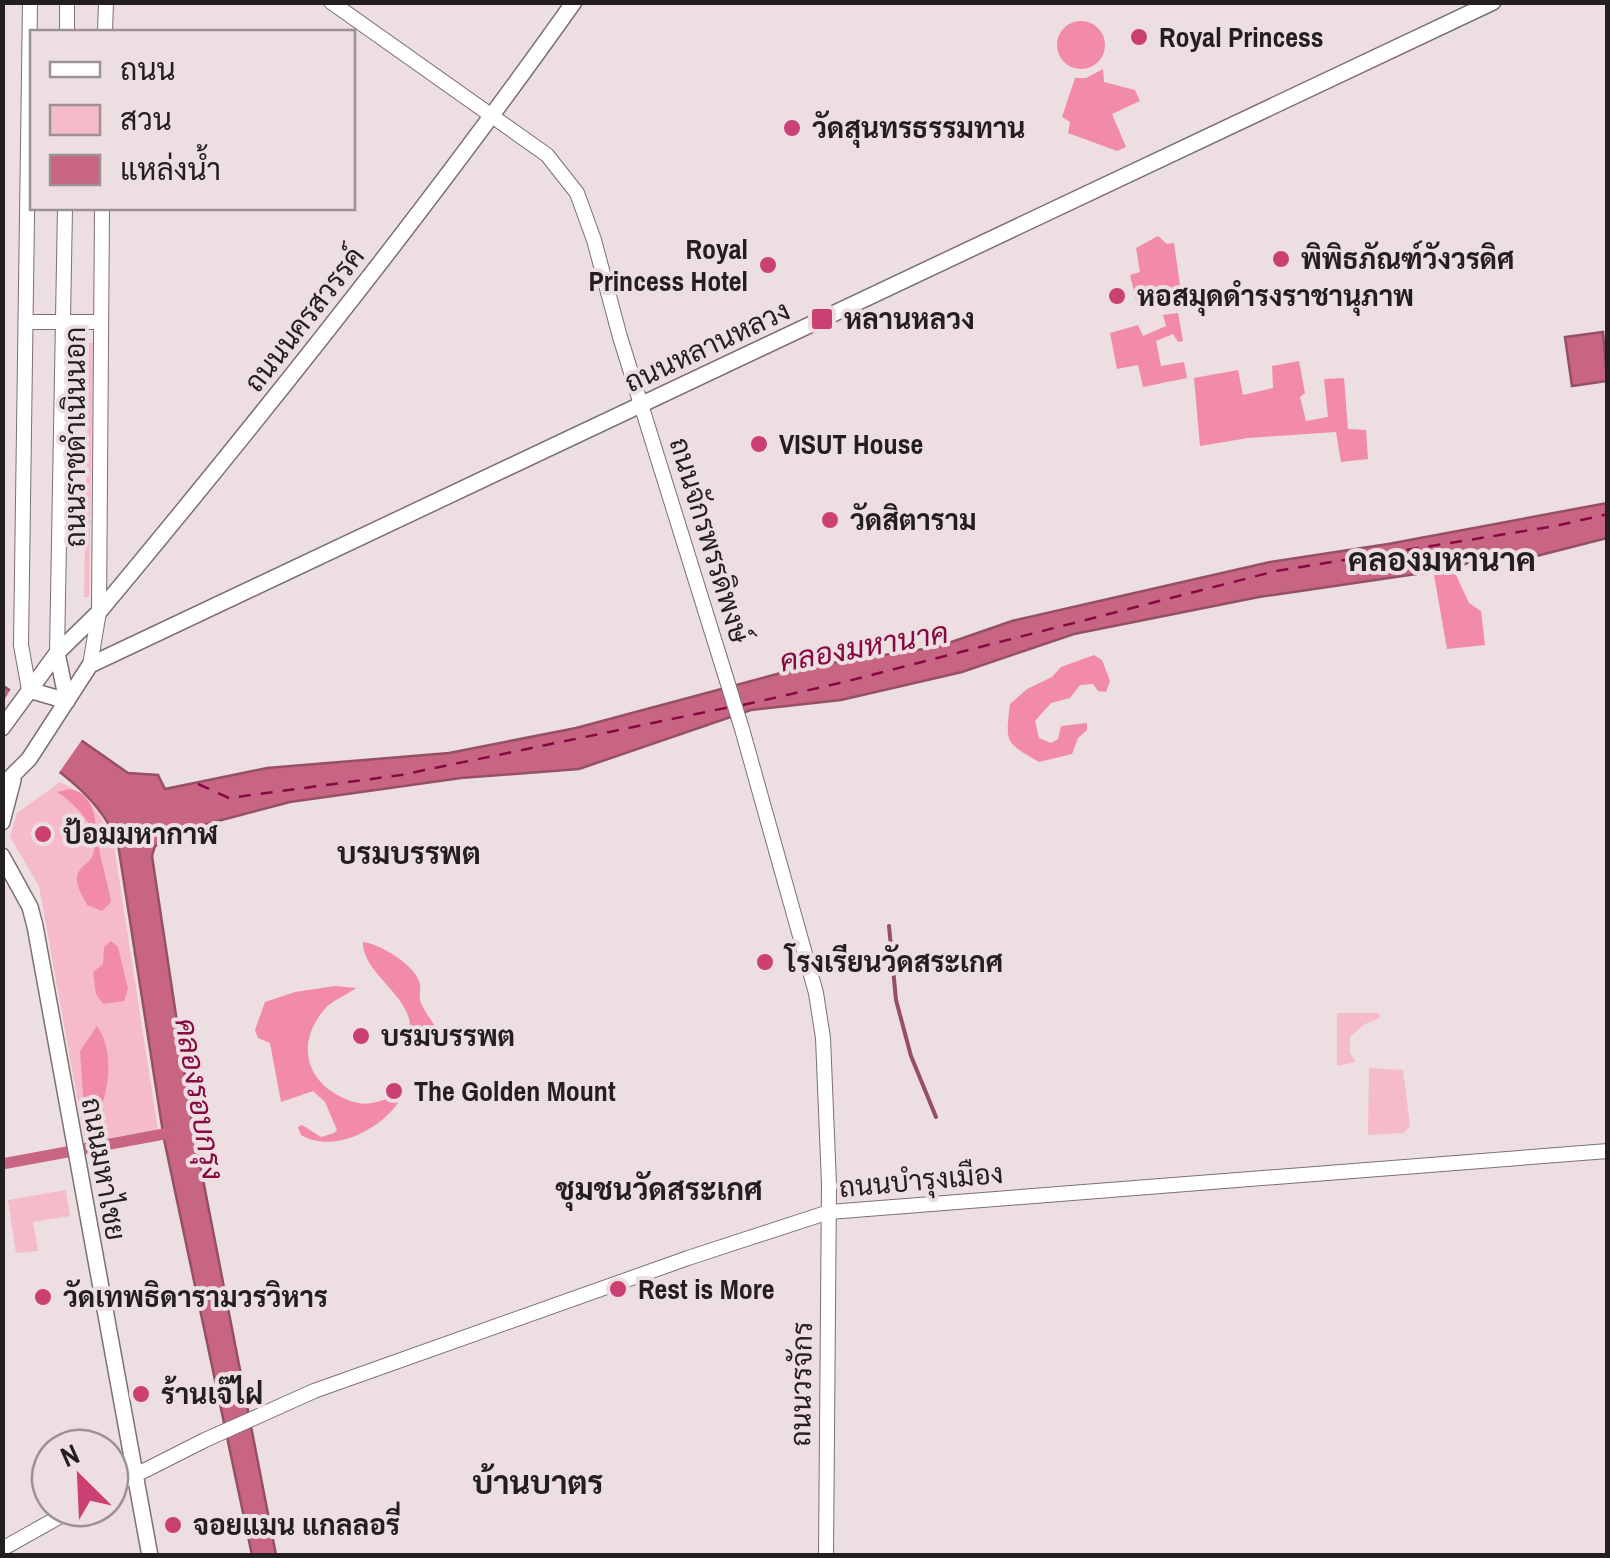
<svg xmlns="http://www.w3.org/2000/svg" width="1610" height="1558" font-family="'Archivo Narrow',Sarabun,sans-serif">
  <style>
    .green { fill: #f6bbc9 }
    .forest { fill: #f28ba8 }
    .water { fill: #c86583; stroke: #965065; stroke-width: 2.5 }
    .pier { fill: #ecdee1 }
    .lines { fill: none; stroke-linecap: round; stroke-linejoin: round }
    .stream { stroke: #965065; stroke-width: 4 }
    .canal { stroke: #c86583; stroke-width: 11 }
    .ferry { stroke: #870942; stroke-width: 2.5; stroke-dasharray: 12 10; stroke-linecap: butt }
    .secondary-casing { stroke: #7c7073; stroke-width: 16 }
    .primary-casing { stroke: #7c7073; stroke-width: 18 }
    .secondary { stroke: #fff; stroke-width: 14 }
    .primary { stroke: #fff; stroke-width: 15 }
    .poi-dot { fill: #cb3f72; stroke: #ecdee1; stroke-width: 4 }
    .labels { text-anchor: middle; stroke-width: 8; stroke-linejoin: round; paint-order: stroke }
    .poi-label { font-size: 28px; font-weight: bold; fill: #231e1f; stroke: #ecdee1; text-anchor: start }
    .street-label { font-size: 28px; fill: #231e1f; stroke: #ecdee1 }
    .water-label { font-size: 30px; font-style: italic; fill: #870942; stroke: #ecdee1 }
    .neighbourhood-label { font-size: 30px; font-weight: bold; fill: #231e1f; stroke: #ecdee1 }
    .quarter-label { font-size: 32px; font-weight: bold; fill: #231e1f; stroke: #ecdee1 }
  </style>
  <rect width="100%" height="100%" fill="#ecdee1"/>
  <g class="green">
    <polygon points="89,343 93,343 89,597 84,597"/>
    <path d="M60 782C89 796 104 816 114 846L158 1130 85 1142 39 886 10 837 17 813Z"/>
    <polygon points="1337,1013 1379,1013 1380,1018 1365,1024 1350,1037 1350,1053 1356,1062 1337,1066"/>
    <polygon points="1369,1068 1403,1070 1410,1126 1404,1133 1368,1135"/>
    <polygon points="66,1190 70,1216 33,1222 38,1251 16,1253 8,1200"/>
  </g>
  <g class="forest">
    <circle cx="1081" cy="45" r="24"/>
    <polygon points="1103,69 1104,82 1135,90 1140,101 1112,114 1126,147 1117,151 1068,133 1070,122 1062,117 1075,78 1086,78"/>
    <polygon points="1158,236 1167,244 1174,243 1180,285 1136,300 1130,275 1140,272 1136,248"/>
    <polygon points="1178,313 1183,341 1178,342 1173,334 1156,341 1161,366 1184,362 1187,378 1143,387 1138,365 1117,369 1110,333 1138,325 1143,336 1166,326 1163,315"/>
    <polygon points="1299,361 1305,393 1300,397 1306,421 1328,417 1324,379 1344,378 1348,429 1366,430 1368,459 1341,462 1336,432 1248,438 1200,446 1194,378 1238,370 1243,395 1273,388 1272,366"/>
    <polygon points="1455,573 1469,603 1481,611 1485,645 1447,649 1434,575"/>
    <path d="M1094 655 1102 660 1110 681 1106 692 1098 691 1093 684 1080 685 1070 698 1051 703 1035 721 1039 738 1051 743 1058 739 1061 726 1087 723V730L1078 738 1072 754 1039 762C1006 742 1005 745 1010 704L1027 689 1052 677 1061 667Z"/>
    <path d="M70 789C99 795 94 826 99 848 102 866 108 883 111 902L102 911 87 905C83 897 75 884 77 876 79 867 88 864 92 857 104 832 75 803 57 792Z"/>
    <polygon points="111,941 118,947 128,989 124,1001 103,1004 96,994 93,972 103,964 104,947"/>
    <path d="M363 942C380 944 416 965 420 984 421 989 419 995 420 1000 423 1010 431 1019 436 1028L429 1039 409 1044C409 1036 411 1026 409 1019 402 991 362 970 363 942Z"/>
    <path d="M335 986 356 988C346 996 331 1000 323 1011 292 1050 311 1091 358 1103 370 1106 385 1099 397 1096L400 1100C381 1130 333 1154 301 1135L298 1127 302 1125 321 1137 334 1133 337 1130 325 1102 313 1091 281 1102 270 1043 258 1038 255 1030 265 1002 295 992Z"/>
    <path d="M97 1026C113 1049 110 1082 101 1108L90 1114 84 1108 80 1051Z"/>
  </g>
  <g class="water">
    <polygon points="1603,332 1607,381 1572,386 1565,337"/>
    <path d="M1607 503V538L1529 558 1501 554 1478 558 1457 568 1259 597 1074 634 962 672 841 700 751 710 579 769 461 778 290 802 199 826 155 846 152 856 193 1128 276 1555H252L164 1139 118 844C99 792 45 762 3 730L2 685 128 773 158 775 165 789 267 768 449 753 576 728 803 667 937 647 1012 621 1270 562 1388 544Z"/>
  </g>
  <polygon class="pier" points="12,687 84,737 56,777 2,736 3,702"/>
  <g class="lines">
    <polyline class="stream" points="889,926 896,1000 911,1056 936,1117"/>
    <polyline class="canal" points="2,1164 175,1132"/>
    <g class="ferry">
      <polyline points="743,705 844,682 1276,571 1555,526 1608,514"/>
      <polyline points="198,784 229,798 401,775 730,707"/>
    </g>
    <defs>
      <g id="secondary">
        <polyline points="331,2 547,155 577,193 594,240 620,337 742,729 816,993 823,1038 829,1184 826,1556"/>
        <polyline points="67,32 67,2"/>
        <polyline points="105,32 106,2"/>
        <polyline points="26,322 100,322"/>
        <polyline points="57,653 65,208"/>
        <polyline points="90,665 99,612 102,208"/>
        <polyline points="29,690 21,645 30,2"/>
        <polyline points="110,1488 205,1440 314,1391 688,1258 829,1212 1608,1151"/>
        <polyline points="2,1549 75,1508"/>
      </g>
      <g id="primary">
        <polyline points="57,653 67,701"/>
        <polyline points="29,690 67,701"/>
        <path d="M2 728 57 653 99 612C264 414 425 212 574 2"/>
        <polyline points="2,786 29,759 90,665 1493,2"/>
        <polyline points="2,822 13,780"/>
        <polyline points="2,856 30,907 35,926 150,1556"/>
      </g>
    </defs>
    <use href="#secondary" class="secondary-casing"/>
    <use href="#primary" class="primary-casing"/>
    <use href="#secondary" class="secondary"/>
    <use href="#primary" class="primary"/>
  </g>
  <g class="poi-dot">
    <circle cx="1139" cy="37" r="10"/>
    <circle cx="792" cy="128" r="10"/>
    <circle cx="1281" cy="259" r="10"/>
    <circle cx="768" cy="265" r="10"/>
    <circle cx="1117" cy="296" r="10"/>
    <rect x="810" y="307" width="24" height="24" rx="5"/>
    <circle cx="759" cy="444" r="10"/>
    <circle cx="830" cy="520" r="10"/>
    <circle cx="43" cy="834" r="10"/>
    <circle cx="765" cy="962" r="10"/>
    <circle cx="361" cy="1036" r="10"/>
    <circle cx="394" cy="1091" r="10"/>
    <circle cx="618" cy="1289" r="10"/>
    <circle cx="43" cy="1297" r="10"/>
    <circle cx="141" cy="1394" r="10"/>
    <circle cx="173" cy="1525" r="10"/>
  </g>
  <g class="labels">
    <g class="poi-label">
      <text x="1159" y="47">Royal Princess</text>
      <text x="812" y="138">วัดสุนทรธรรมทาน</text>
      <text x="748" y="259" text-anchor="end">Royal<tspan x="748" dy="32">Princess Hotel</tspan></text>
      <text x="1301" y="269">พิพิธภัณฑ์วังวรดิศ</text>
      <text x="1137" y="306">หอสมุดดำรงราชานุภาพ</text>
      <text x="844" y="329">หลานหลวง</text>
      <text x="779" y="454">VISUT House</text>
      <text x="850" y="530">วัดสิตาราม</text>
      <text x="63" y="844">ป้อมมหากาฬ</text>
      <text x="785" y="972">โรงเรียนวัดสระเกศ</text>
      <text x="381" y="1046">บรมบรรพต</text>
      <text x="414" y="1101">The Golden Mount</text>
      <text x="638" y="1299">Rest is More</text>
      <text x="63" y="1307">วัดเทพธิดารามวรวิหาร</text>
      <text x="161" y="1404">ร้านเจ๊ไฝ</text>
      <text x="193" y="1535">จอยแมน แกลลอรี่</text>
    </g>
    <g class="street-label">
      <text transform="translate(304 319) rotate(-52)" y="10">ถนนนครสวรรค์</text>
      <text transform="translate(707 346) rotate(-25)" y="10">ถนนหลานหลวง</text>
      <text transform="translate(75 437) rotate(-90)" y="10">ถนนราชดำเนินนอก</text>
      <text transform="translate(710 540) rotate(73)" y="10">ถนนจักรพรรดิพงษ์</text>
      <text transform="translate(104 1169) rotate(80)" y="10">ถนนมหาไชย</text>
      <text transform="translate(921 1180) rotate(-5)" y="10">ถนนบำรุงเมือง</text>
      <text transform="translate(801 1384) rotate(-89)" y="10">ถนนวรจักร</text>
    </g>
    <g class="water-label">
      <text transform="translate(864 647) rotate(-10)" y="10">คลองมหานาค</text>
      <text transform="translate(199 1099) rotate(80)" y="10">คลองรอบกรุง</text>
    </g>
    <g class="neighbourhood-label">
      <text x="409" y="864">บรมบรรพต</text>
      <text x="659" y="1200">ชุมชนวัดสระเกศ</text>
    </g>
    <g class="quarter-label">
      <text x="1442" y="571">คลองมหานาค</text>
      <text x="538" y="1494">บ้านบาตร</text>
    </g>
  </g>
  <rect width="1610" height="1558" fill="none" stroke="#231e1f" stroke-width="10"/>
  <rect x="30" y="30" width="325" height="180" fill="#ecdee1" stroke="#9c9193" stroke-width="2.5"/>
  <rect x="50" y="62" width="50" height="15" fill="#ffffff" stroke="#9c9193" stroke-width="2.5"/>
  <text x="120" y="80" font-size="30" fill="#231e1f">ถนน</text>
  <rect x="50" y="105" width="50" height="30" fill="#f6bbc9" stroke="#9c9193" stroke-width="2.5"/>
  <text x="120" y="130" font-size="30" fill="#231e1f">สวน</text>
  <rect x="50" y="155" width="50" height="30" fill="#c86583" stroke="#9c9193" stroke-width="2.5"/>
  <text x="120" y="180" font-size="30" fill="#231e1f">แหล่งน้ำ</text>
  <g transform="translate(80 1478) rotate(336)"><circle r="48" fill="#ecdee1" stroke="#9c9193" stroke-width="2.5"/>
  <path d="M0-8L18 38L0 25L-18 38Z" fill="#cb3f72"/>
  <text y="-15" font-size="28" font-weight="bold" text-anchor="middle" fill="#231e1f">N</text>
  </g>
</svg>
